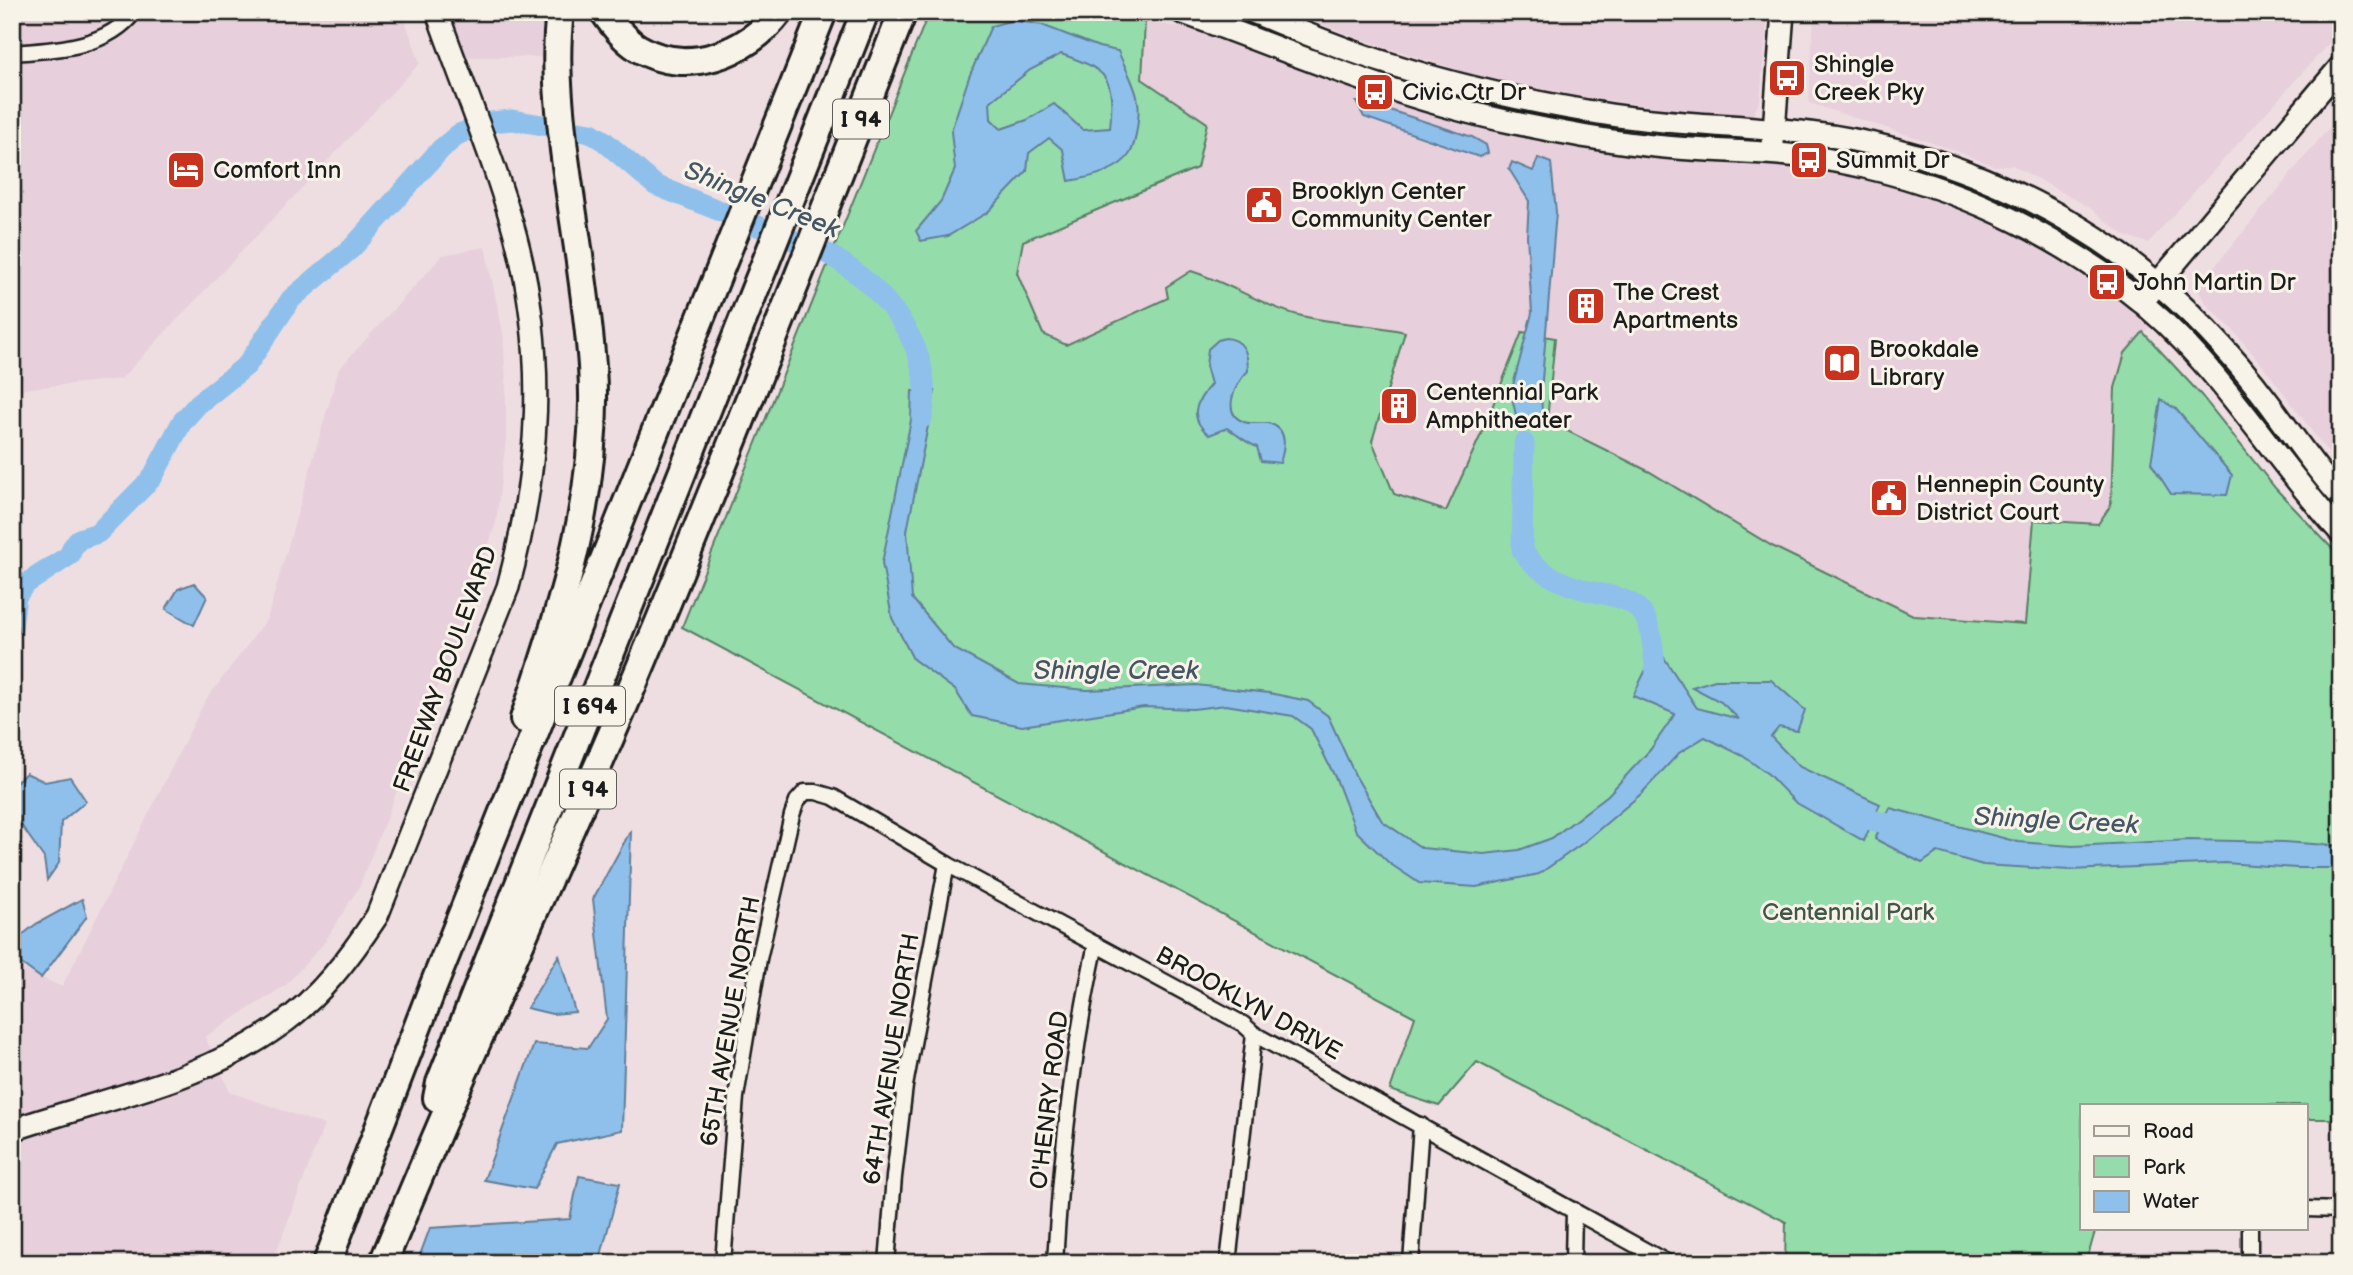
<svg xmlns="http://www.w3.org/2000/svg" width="2353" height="1275" font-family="'Balsamiq Sans',sans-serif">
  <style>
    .built { fill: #e7cfdc }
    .green { fill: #95dcab; stroke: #587c64; stroke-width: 2 }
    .water { fill: #8fc0eb; stroke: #617e98; stroke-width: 2; fill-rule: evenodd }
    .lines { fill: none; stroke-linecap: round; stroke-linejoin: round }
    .river { stroke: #8fc0eb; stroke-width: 21 }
    .street-casing { stroke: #1c1c1c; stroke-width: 19 }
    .secondary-casing { stroke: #1c1c1c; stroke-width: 26 }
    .highway-casing { stroke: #1c1c1c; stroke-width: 32 }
    .street { stroke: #f7f3e8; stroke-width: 14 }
    .secondary { stroke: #f7f3e8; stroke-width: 21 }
    .highway { stroke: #f7f3e8; stroke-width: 26 }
    .labels { text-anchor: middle; stroke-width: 6; stroke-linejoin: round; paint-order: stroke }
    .shield { fill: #f7f3e8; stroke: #5e5c59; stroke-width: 2 }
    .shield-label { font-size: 23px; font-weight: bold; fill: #1c1c1c }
    .poi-label { font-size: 24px; fill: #1c1c1c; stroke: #f7f3e8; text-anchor: start }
    .street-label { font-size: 24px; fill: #1c1c1c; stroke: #f7f3e8 }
    .park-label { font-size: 24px; fill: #405647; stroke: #f7f3e8 }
    .water-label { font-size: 26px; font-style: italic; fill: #445564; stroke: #f7f3e8 }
  </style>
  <rect width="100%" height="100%" fill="#eedee1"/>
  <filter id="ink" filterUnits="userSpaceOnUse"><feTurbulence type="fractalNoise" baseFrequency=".0143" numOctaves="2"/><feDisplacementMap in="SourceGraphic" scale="14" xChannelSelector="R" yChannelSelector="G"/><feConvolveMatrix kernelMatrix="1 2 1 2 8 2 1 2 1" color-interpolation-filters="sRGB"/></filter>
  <g filter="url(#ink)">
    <g class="built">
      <polygon points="12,12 402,12 420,63 121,379 12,390"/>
      <polygon points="447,12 555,12 551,57 462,57"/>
      <polygon points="1291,12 1768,12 1760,100 1753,114 1742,120 1705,119 1674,109 1570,95 1468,73 1357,38"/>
      <polygon points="1814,12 2341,12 2341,30 2148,243 2125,236 2089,207 2012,165 1994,166 1951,149 1809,103"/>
      <polygon points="1145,22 1191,28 1441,114 1450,122 1496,132 1561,140 1817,163 1951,202 2039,247 2153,324 2125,353 2115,388 2111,505 2098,524 2035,520 2025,624 1915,616 1772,546 1650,472 1546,421 1555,339 1483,430 1447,512 1394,495 1372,441 1405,333 1380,326 1303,317 1253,300 1207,276 1169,294 1169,298 1066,345 1043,335 1017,273 1023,241 1197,168 1206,123 1141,79"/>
      <polygon points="2341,113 2341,470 2268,372 2232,329 2206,304 2197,288"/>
      <polygon points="485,247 503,333 506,383 506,439 496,522 464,621 359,887 324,943 286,985 205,1037 230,1092 324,1125 272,1263 12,1263 12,964 62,987 205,701 267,619 339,369 443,255"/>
    </g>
    <path class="green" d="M929 12H1122L1145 22 1142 79 1207 123 1197 168 1023 241 1017 273 1043 334 1066 345 1168 298 1166 287 1191 271C1229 283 1262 306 1302 316 1335 324 1371 324 1405 332L1372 441 1394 494 1446 511 1483 430 1522 332 1555 338 1547 421 1650 472 1772 546 1915 616 2025 624 2034 520 2098 524 2111 505 2115 388 2125 353 2143 332 2201 395 2276 489 2341 558V1119H2306V1105H2082V1228H2096L2086 1263H1785L1786 1222 1477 1062 1439 1106 1390 1090 1415 1017 682 627Z"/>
    <g class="water">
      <path d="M1013 20 1042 25 1099 47 1118 51C1124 66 1136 85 1138 102 1140 113 1136 146 1129 155 1117 172 1088 178 1069 181L1063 150 1049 138 1029 153 1027 171 988 212 948 236 921 241 916 231 941 201 955 169 951 131 969 77 991 26ZM1061 54C1108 70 1115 77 1110 128L1083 130 1054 104 1027 120 1001 129 991 119 990 102 1030 70Z"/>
      <polygon points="1356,102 1365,102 1472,137 1486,145 1488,153 1479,157 1364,117"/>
      <polygon points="1538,158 1551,163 1556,212 1541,392 1542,413 1537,423 1525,426 1518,424 1511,393 1532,313 1527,236 1529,201 1509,169 1512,162 1533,171"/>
      <path d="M1225 338C1245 339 1248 354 1248 371 1236 382 1220 413 1244 422 1252 425 1263 421 1271 424 1289 430 1284 450 1280 463L1261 461 1257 447C1245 442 1238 435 1227 428L1209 435C1187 417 1196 402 1211 384L1206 366 1208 349 1218 340Z"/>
      <polygon points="912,391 935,391 907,531 912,598 953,648 1019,684 1087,690 1196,685 1269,693 1308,701 1328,716 1355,775 1382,821 1422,848 1484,854 1519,850 1552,838 1608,795 1650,750 1675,714 1633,696 1657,647 1697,708 1739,719 1721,702 1692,687 1715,680 1771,680 1805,710 1797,731 1779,727 1771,737 1800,767 1880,804 1864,841 1795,802 1768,774 1743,756 1705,737 1679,753 1641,794 1583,843 1539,874 1476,887 1419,883 1389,863 1356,831 1336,779 1311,729 1293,716 1226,705 1193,709 1144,707 1022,726 972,716 955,690 913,659 892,618 882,563 911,420"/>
      <polygon points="2161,400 2176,409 2232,475 2227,495 2171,494 2151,463"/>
      <polygon points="194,583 207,597 194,625 166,609 178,589"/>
      <polygon points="26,773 45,782 70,777 86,801 61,822 59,863 47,880 44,858 17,819 12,822 12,786"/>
      <polygon points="1890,808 2018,842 2073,846 2189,840 2284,842 2341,846 2341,868 2297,868 2225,863 2070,870 1983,865 1938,852 1922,863 1875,839"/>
      <polygon points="631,830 622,1130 557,1144 534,1189 484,1180 534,1044 588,1048 607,1019 593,899"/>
      <polygon points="82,899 87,916 41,978 12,957 12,943 36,924"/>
      <polygon points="559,955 575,1012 552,1014 527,1008"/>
      <polygon points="579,1176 620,1183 599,1263 417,1263 430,1228 570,1219"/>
    </g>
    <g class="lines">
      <g class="river">
        <path d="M1524 443 1522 550C1536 572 1560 583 1585 590 1604 595 1631 596 1643 614 1656 634 1651 661 1659 683"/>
        <path d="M12 626 16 597 24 585 70 555 72 548 79 539 98 533 152 478 182 422 198 404 247 365 291 299 352 248 441 149 459 134 491 122 512 120 591 133 604 141 655 185 828 254C884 287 937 348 922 418"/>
        <polyline points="1847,810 1867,819 1910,829"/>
      </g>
      <defs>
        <g id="street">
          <path d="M12 53C53 50 108 48 134 12"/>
          <polyline points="2306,1209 2341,1210"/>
          <polyline points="2250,1228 2250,1263"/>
          <polyline points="723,1263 736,1097 759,959 792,815 797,801 805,792 816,792 833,797 947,864 1243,1024 1254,1034 1668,1263"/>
          <polyline points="887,1263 894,1177 905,1086 947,864"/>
          <path d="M1055 1263C1061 1156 1073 1048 1096 944"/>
          <polyline points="1228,1263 1254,1034"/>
          <polyline points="1411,1263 1421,1125"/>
          <polyline points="1573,1263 1574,1210"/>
        </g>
        <g id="secondary">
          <path d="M1181 12C1293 52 1397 99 1515 123 1564 133 1615 143 1665 147 1718 152 1772 151 1824 159 1934 177 2038 223 2126 290 2214 356 2268 453 2341 533"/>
          <path d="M1253 12C1297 30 1341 49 1387 63 1460 87 1535 103 1611 115 1677 125 1743 125 1809 133 1927 147 2046 196 2140 269 2188 307 2233 355 2269 403 2293 435 2314 468 2341 497"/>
          <polyline points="1773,143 1783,12"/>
          <polyline points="2148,295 2341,66"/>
          <path d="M12 1130C102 1099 201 1082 279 1026 320 997 350 957 377 916L508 587C540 469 547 354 515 234 494 159 463 86 437 12"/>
        </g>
        <g id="highway">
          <path d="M604 12C614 26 624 39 638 48 686 77 748 54 779 12"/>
          <path d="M524 719C563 605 600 488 592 366 587 294 573 222 564 150 559 103 554 59 560 12"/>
          <polyline points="437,1098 440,1083 865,12"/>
          <polyline points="327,1263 431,992 823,12"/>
          <path d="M383 1263C461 1072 548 884 629 694 724 469 812 240 903 12"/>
        </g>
      </defs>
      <use href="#street" class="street-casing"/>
      <use href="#secondary" class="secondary-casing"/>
      <use href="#highway" class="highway-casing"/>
      <use href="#street" class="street"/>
      <use href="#secondary" class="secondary"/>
      <use href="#highway" class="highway"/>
    </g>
  </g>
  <defs>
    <symbol id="bus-square" viewBox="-11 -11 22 22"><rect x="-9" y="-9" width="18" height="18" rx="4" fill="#c8321e" stroke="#f7f3e8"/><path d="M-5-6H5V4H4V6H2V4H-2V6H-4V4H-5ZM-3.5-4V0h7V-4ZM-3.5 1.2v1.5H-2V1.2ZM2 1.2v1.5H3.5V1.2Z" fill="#fff"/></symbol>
    <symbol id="hotel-square" viewBox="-11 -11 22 22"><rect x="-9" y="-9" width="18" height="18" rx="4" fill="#c8321e" stroke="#f7f3e8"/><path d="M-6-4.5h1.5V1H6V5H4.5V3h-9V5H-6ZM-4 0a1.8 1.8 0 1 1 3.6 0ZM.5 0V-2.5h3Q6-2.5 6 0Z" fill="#fff"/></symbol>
    <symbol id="civic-square" viewBox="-11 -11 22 22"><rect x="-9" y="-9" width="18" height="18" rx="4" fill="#c8321e" stroke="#f7f3e8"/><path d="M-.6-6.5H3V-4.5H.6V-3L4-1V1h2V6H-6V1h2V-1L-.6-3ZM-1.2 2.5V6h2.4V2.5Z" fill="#fff"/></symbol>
    <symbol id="building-square" viewBox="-11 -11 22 22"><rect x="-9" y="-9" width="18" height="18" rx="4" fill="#c8321e" stroke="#f7f3e8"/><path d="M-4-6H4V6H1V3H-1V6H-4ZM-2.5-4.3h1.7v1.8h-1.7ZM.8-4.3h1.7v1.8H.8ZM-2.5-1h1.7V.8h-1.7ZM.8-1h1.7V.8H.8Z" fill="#fff"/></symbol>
    <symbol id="library-square" viewBox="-11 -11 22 22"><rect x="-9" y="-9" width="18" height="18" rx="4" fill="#c8321e" stroke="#f7f3e8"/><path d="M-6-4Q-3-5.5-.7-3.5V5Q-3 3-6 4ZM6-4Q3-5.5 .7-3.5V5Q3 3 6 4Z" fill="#fff"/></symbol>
  </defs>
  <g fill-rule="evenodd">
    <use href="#bus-square" x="1765" y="56" width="44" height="44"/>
    <use href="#bus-square" x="1353" y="70" width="44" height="44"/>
    <use href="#bus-square" x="1787" y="138" width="44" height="44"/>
    <use href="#hotel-square" x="164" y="148" width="44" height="44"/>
    <use href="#civic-square" x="1242" y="183" width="44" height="44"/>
    <use href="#bus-square" x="2085" y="260" width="44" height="44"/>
    <use href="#building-square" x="1564" y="284" width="44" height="44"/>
    <use href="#library-square" x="1820" y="341" width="44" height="44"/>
    <use href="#building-square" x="1377" y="384" width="44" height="44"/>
    <use href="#civic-square" x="1867" y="476" width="44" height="44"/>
  </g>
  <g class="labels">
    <g class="shield">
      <rect x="833" y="99.5" width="56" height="39" rx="5"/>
      <rect x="555" y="686.5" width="70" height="39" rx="5"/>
      <rect x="560" y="769.5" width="56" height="39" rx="5"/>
    </g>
    <g class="shield-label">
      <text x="861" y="127">I 94</text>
      <text x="590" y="714">I 694</text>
      <text x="588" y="797">I 94</text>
    </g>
    <g class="poi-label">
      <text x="1814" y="72">Shingle<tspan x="1814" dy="28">Creek Pky</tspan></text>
      <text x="1402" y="100">Civic Ctr Dr</text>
      <text x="1836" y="168">Summit Dr</text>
      <text x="213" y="178">Comfort Inn</text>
      <text x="1291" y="199">Brooklyn Center<tspan x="1291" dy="28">Community Center</tspan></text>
      <text x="2134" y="290">John Martin Dr</text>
      <text x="1613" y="300">The Crest<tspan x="1613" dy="28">Apartments</tspan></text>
      <text x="1869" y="357">Brookdale<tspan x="1869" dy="28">Library</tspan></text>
      <text x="1426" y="400">Centennial Park<tspan x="1426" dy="28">Amphitheater</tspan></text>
      <text x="1916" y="492">Hennepin County<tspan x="1916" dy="28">District Court</tspan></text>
    </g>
    <g class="street-label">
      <text transform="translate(445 669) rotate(-70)" y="8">FREEWAY BOULEVARD</text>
      <text transform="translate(1249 1003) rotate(29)" y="8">BROOKLYN DRIVE</text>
      <text transform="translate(730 1021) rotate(-80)" y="8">65TH AVENUE NORTH</text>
      <text transform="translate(891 1059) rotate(-81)" y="8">64TH AVENUE NORTH</text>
      <text transform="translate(1049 1100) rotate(-83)" y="8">O'HENRY ROAD</text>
    </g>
    <g class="park-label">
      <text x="1848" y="920">Centennial Park</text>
    </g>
    <g class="water-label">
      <text transform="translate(762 199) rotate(22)" y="9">Shingle Creek</text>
      <text x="1116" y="679">Shingle Creek</text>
      <text transform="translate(2056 820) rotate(3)" y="9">Shingle Creek</text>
    </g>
  </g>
  <rect width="2353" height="1275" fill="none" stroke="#f7f3e8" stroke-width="42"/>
  <rect x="21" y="21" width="2311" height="1233" fill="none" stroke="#1c1c1c" stroke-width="2.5" filter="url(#ink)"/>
  <rect x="2080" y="1104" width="228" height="126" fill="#f7f3e8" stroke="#9f9d96" stroke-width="2"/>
  <rect x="2094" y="1126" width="35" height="10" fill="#f7f3e8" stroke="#9f9d96" stroke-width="2"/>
  <text x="2143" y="1138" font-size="21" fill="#1c1c1c">Road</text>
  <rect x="2094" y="1156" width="35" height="21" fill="#95dcab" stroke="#9f9d96" stroke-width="2"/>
  <text x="2143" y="1174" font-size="21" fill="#1c1c1c">Park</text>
  <rect x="2094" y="1191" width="35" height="21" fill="#8fc0eb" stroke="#9f9d96" stroke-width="2"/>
  <text x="2143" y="1208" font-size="21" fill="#1c1c1c">Water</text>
</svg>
